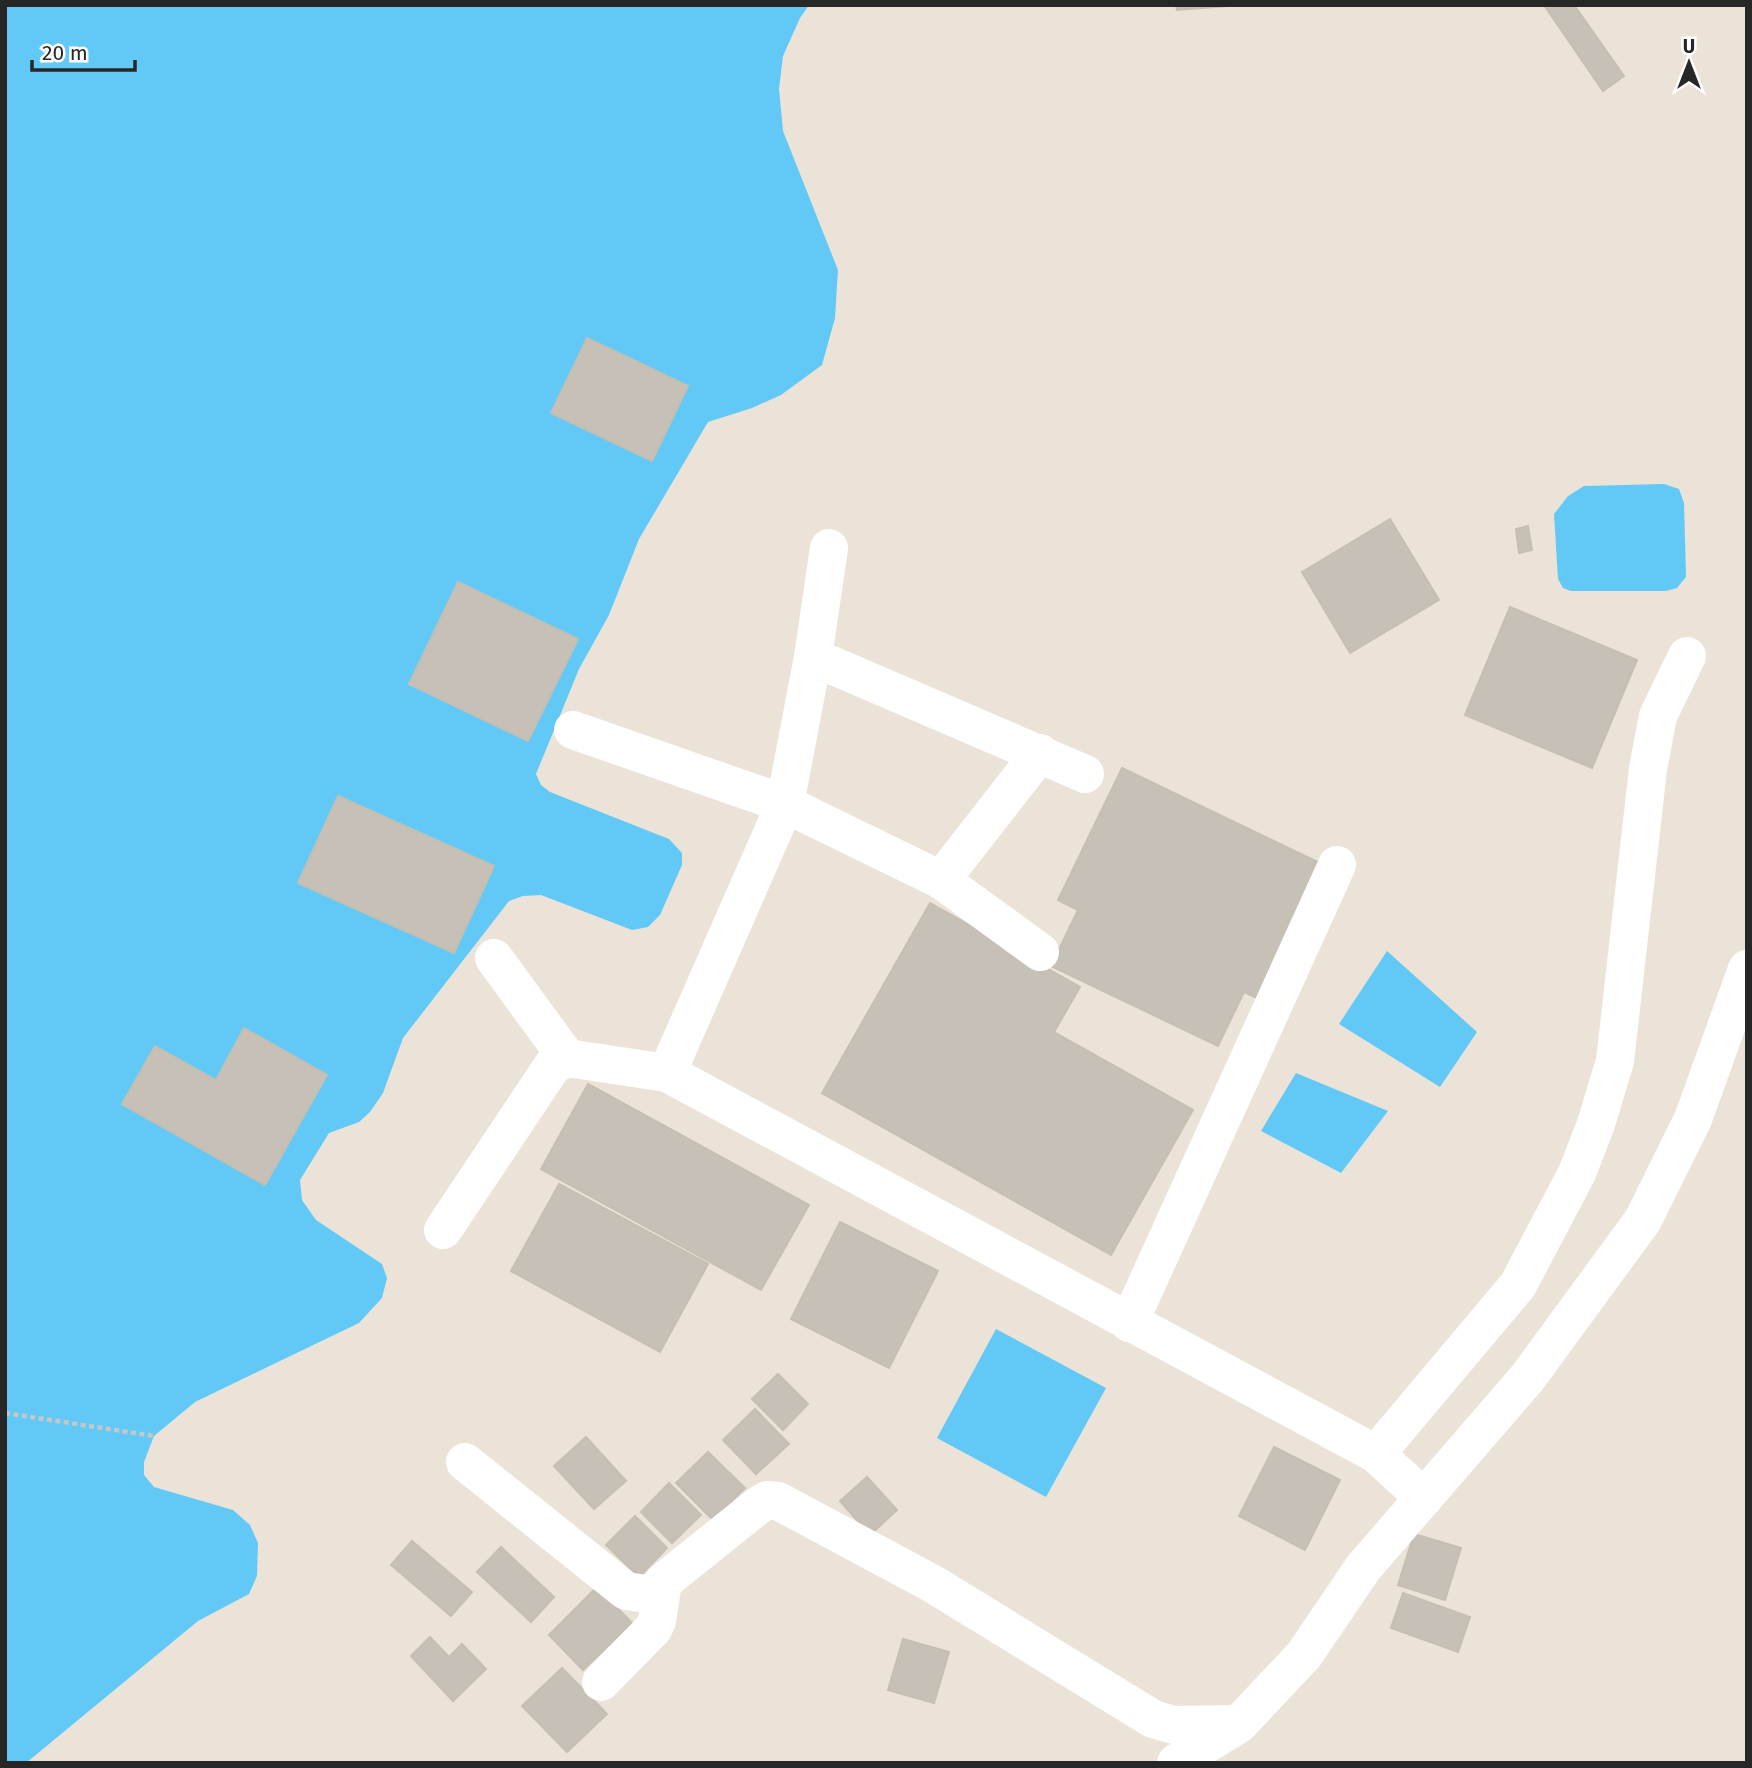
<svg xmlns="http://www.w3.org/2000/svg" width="1752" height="1768" font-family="'Fira Sans',sans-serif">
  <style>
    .water { fill: #62c9f6 }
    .building { fill: #c6c0b7; stroke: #c6bfb1; stroke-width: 2 }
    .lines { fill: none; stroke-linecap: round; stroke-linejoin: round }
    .path { stroke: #c7c7c7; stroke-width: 4.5; stroke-dasharray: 5 3.5; stroke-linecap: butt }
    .minor { stroke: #fff; stroke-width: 38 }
  </style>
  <rect width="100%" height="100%" fill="#ebe3d7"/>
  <g class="water">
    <polygon points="5,5 809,5 800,18 783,56 779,89 783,131 838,270 835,318 822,365 781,395 752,408 708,422 639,539 609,615 579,669 536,774 541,785 550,792 669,839 682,853 682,865 660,915 648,927 632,930 541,895 523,896 509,901 403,1038 383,1093 370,1112 359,1122 329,1133 300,1180 302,1200 316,1220 382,1264 387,1278 382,1298 359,1323 195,1402 154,1436 144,1462 144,1475 154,1487 233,1510 250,1525 258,1543 257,1576 249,1594 198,1621 26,1763 5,1763"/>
    <polygon points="1664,484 1679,489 1684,503 1686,577 1677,588 1666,591 1571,591 1563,588 1558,579 1554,514 1568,496 1584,486"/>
    <polygon points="1387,951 1477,1032 1440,1087 1339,1024"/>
    <polygon points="1296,1073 1388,1111 1341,1173 1261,1131"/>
    <polygon points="996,1329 1106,1388 1046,1497 937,1438"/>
  </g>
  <g class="building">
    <polygon points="1176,5 1242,5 1177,10"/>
    <polygon points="1544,5 1574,5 1624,76 1603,91"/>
    <polygon points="587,338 688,386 652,461 551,413"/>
    <polygon points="1390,519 1439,600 1350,653 1302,572"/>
    <polygon points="1528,526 1532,550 1519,553 1516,529"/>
    <polygon points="458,582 578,639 528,741 409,684"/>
    <polygon points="1510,607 1637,660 1592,768 1465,715"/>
    <polygon points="1122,768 1326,866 1261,1000 1244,992 1218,1046 1051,966 1078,910 1058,900"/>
    <polygon points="338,796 494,866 454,953 298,883"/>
    <polygon points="930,903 1080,987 1054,1032 1193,1110 1111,1255 822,1093"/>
    <polygon points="244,1028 327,1075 265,1185 122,1104 155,1046 216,1080"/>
    <polygon points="588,1084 809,1205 761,1290 541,1169"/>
    <polygon points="559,1184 708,1264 660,1352 511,1271"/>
    <polygon points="840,1222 938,1271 889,1368 791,1319"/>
    <polygon points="778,1374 808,1404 783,1430 752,1399"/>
    <polygon points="755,1409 789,1444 756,1474 723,1440"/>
    <polygon points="586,1437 626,1481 594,1509 554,1466"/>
    <polygon points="1274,1447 1340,1480 1305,1550 1239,1516"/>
    <polygon points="708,1452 745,1488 713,1520 676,1483"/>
    <polygon points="867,1477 897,1510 870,1535 840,1501"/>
    <polygon points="669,1483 701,1515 672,1543 641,1512"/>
    <polygon points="635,1516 667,1548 639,1577 606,1545"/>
    <polygon points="1414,1534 1461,1548 1445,1600 1398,1585"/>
    <polygon points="412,1541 472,1592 451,1616 391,1565"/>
    <polygon points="501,1547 554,1597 531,1622 477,1572"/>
    <polygon points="597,1587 632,1623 583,1670 549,1635"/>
    <polygon points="1403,1593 1470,1617 1458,1652 1391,1628"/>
    <polygon points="430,1637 449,1657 462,1644 486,1669 453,1701 411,1656"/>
    <polygon points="903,1639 949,1652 934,1703 888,1690"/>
    <polygon points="562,1668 607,1714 567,1752 522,1706"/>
  </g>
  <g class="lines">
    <polyline class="path" points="5,1413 154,1436"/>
    <g class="minor">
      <polyline points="829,548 813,657 785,804 941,880 1040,952"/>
      <polyline points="813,657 1085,774"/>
      <polyline points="573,730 785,804 667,1073"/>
      <polyline points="941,880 1040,753"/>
      <polyline points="494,958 567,1058"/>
      <polyline points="443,1230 553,1065 567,1058 667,1073 1376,1454 1424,1498"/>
      <polyline points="1129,1323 1337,865"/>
      <polyline points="1376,1454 1518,1285 1577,1173 1596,1124 1615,1061 1648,769 1658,716 1687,656"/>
      <polyline points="465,1462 626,1591 660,1596"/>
      <polyline points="601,1682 653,1629 657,1621 663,1582 759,1505 767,1500 778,1501 933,1584 1153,1719 1174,1725 1236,1724"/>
      <polyline points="1176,1763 1239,1724 1304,1655 1363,1568 1528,1377 1643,1220 1693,1119 1747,969"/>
    </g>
  </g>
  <rect width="1752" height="1768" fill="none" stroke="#272727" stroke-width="14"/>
  <g transform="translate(1689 63)" stroke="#ffffff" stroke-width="5" paint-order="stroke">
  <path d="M0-5L12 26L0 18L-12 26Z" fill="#272727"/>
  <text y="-10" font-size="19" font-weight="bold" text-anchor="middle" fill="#272727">U</text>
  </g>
  <path d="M32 60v10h103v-10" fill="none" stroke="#272727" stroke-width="3.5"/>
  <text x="42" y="60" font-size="21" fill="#272727" stroke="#ffffff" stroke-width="5" paint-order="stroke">20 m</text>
</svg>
